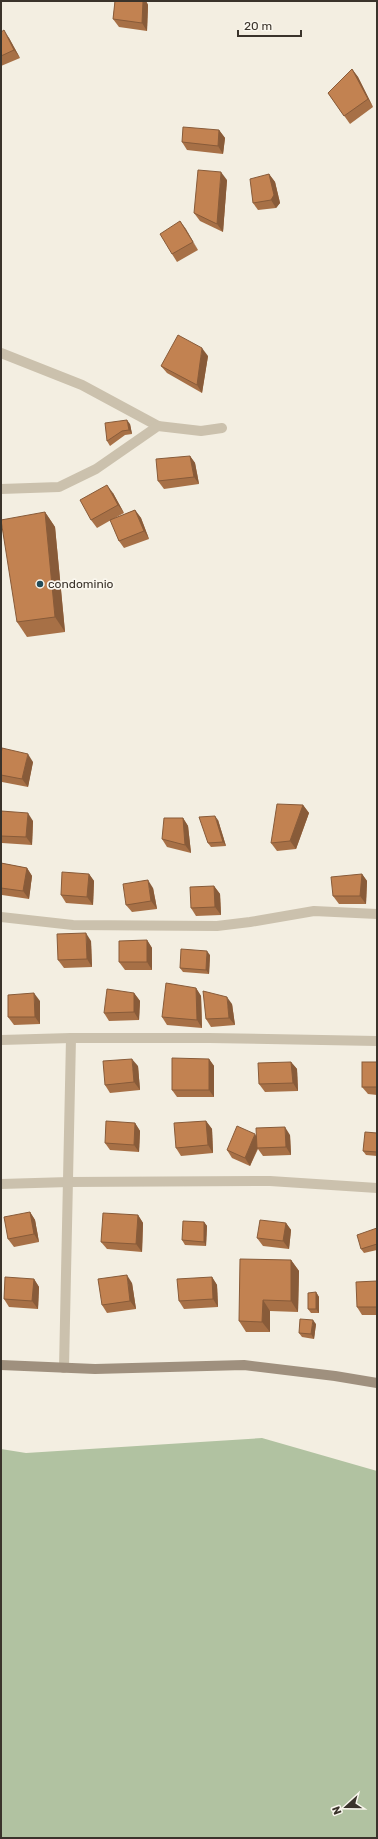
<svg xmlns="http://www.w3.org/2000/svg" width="378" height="1839" font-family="Rubik,sans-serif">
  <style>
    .green { fill: #b1c2a1 }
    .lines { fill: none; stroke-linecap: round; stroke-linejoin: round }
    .minor { stroke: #cbc1ad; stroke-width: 10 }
    .secondary { stroke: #9f907e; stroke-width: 10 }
    .wall { fill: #a77046 }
    .shaded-wall { fill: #885b39 }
    .building { fill: #c28251; stroke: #885b39 }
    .poi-dot { fill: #224c5a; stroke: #faf7ee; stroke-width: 1.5 }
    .labels { text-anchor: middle; stroke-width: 3.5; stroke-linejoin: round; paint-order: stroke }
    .poi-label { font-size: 12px; fill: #3a332b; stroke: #faf7ee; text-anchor: start }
  </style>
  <rect width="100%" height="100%" fill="#f3eee1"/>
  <polygon class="green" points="262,1438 377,1471 377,1838 1,1838 1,1449 26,1453"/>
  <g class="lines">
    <g class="minor">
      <polyline points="1,353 82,385 158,426"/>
      <polyline points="1,489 59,487 96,469 158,426 201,431 222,428"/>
      <polyline points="1,917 73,925 217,926 250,922 314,911 377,914"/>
      <polyline points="1,1040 71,1038"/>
      <polyline points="1,1184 69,1182 270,1181 377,1188"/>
      <polyline points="64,1368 71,1038 209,1038 377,1041"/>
    </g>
    <polyline class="secondary" points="1,1365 95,1369 244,1365 335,1376 377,1383"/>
  </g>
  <g class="wall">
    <polygon points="115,1 146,1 148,5 147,31 119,27 113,19"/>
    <polygon points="1,32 9,38 20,58 1,66"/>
    <polygon points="352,69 358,77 373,107 350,124 328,93"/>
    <polygon points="219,130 225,138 223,154 187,150 182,142"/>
    <polygon points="269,174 275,182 280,203 276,208 258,210 253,203"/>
    <polygon points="227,180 223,232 200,221 194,213"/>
    <polygon points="180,221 198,250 177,262 172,254"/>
    <polygon points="208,356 202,393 167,373 161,366"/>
    <polygon points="130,424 132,434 125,435 110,446 107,441"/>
    <polygon points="190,456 195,463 199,484 164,489 158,481"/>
    <polygon points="113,493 124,513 113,519 135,510 141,518 149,539 124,548 119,541 111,520 97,528 91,520"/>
    <polygon points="45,512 55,527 65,632 27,637 17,622"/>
    <polygon points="1,754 33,762 28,787 2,782 1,780"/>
    <polygon points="303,805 309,813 296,849 277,851 271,843"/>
    <polygon points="1,811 33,821 32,845 2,843 1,842"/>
    <polygon points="183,818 188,826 191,853 167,847 162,839"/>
    <polygon points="218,820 226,846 211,847 208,843"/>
    <polygon points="1,863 27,868 32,876 29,899 2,895 1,894"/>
    <polygon points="89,874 94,881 93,905 66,903 61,895"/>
    <polygon points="362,874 367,881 366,904 339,904 333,896"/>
    <polygon points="214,886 220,894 221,915 196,916 191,908"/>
    <polygon points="153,888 157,909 132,912 126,905"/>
    <polygon points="147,940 152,948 152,970 125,970 119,962"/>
    <polygon points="91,941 92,967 64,968 58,960"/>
    <polygon points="210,955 209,974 183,972 180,968"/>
    <polygon points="196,988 201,996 202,1028 167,1025 162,1017"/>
    <polygon points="134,993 140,1001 139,1020 109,1021 104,1013"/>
    <polygon points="40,1001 40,1024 14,1025 8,1017"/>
    <polygon points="232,1004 235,1025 211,1027 206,1019"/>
    <polygon points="209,1059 214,1066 214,1097 177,1097 172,1090"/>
    <polygon points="291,1062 297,1069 298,1091 265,1092 259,1084"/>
    <polygon points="377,1062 377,1095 368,1094 362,1087"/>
    <polygon points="138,1066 140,1090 110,1093 105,1085"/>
    <polygon points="206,1121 212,1129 213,1153 181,1156 176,1148"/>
    <polygon points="135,1123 140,1131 139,1152 110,1150 105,1143"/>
    <polygon points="377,1133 377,1156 366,1155 363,1151"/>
    <polygon points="290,1135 291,1155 263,1156 258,1149 250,1166 232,1158 227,1150 257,1136"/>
    <polygon points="30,1212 35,1220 39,1242 14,1247 8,1239"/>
    <polygon points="138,1215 143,1223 142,1252 107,1249 101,1242"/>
    <polygon points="204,1222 207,1226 206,1246 185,1245 182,1240"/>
    <polygon points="286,1223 291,1230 289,1249 263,1246 257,1238"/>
    <polygon points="377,1228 377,1250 364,1253 361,1249"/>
    <polygon points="291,1260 299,1271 298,1312 270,1311 270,1332 246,1332 239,1321"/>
    <polygon points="212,1277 217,1285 218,1307 184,1309 179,1301"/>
    <polygon points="34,1279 39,1287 38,1309 9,1307 4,1299"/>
    <polygon points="377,1281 377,1315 362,1315 357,1307"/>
    <polygon points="132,1283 136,1309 107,1313 102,1305"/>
    <polygon points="316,1292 319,1297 319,1313 311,1313 308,1309"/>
    <polygon points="316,1324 314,1339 302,1337 299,1333"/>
  </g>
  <g class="shaded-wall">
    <polygon points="143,1 146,1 148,5 147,31 142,23"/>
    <polygon points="4,30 9,38 20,58 14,50"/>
    <polygon points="352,69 358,77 373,107 368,99"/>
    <polygon points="219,130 225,138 223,154 218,146"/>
    <polygon points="221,172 227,180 223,232 217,224"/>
    <polygon points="269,174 275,182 280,203 276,208 271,200"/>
    <polygon points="180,221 186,229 198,250 193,242"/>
    <polygon points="202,348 208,356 202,393 197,385"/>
    <polygon points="127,420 130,424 132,434 129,430"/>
    <polygon points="190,456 195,463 199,484 194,477"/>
    <polygon points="107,485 113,493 124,513 118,505"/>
    <polygon points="135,510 141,518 149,539 144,531"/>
    <polygon points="45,512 55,527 65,632 55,617"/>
    <polygon points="28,754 33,762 28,787 22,779"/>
    <polygon points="303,805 309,813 296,849 290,841"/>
    <polygon points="28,813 33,821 32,845 26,837"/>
    <polygon points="215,816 218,820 226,846 223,842"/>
    <polygon points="183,818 188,826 191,853 185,845"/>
    <polygon points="27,868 32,876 29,899 23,891"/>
    <polygon points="89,874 94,881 93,905 87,897"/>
    <polygon points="362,874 367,881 366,904 360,896"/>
    <polygon points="148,880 153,888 157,909 151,901"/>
    <polygon points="214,886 220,894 221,915 215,907"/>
    <polygon points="86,933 91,941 92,967 87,959"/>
    <polygon points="147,940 152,948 152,970 147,962"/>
    <polygon points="207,951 210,955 209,974 206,970"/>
    <polygon points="196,988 201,996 202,1028 197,1020"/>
    <polygon points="34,993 40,1001 40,1024 35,1017"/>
    <polygon points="134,993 140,1001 139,1020 134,1012"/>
    <polygon points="227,997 232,1004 235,1025 229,1018"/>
    <polygon points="132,1059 138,1066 140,1090 134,1082"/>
    <polygon points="209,1059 214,1066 214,1097 209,1090"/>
    <polygon points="291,1062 297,1069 298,1091 293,1083"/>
    <polygon points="206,1121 212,1129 213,1153 208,1145"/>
    <polygon points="135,1123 140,1131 139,1152 134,1145"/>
    <polygon points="285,1127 290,1135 291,1155 286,1147"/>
    <polygon points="255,1134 260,1142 250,1166 245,1158"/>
    <polygon points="30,1212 35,1220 39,1242 34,1234"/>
    <polygon points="138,1215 143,1223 142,1252 136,1244"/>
    <polygon points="204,1222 207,1226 206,1246 204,1242"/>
    <polygon points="286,1223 291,1230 289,1249 283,1241"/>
    <polygon points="291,1260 299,1271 298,1312 291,1301"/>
    <polygon points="127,1275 132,1283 136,1309 130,1301"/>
    <polygon points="212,1277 217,1285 218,1307 213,1299"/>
    <polygon points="34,1279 39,1287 38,1309 32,1301"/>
    <polygon points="316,1292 319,1297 319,1313 316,1309"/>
    <polygon points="263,1300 270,1311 270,1332 262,1322"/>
    <polygon points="313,1320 316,1324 314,1339 311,1334"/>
  </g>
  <g class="building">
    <polygon points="115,1 143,1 142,23 113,19"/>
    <polygon points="4,30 14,50 1,56 1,32"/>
    <polygon points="352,69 368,99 344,116 328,93"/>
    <polygon points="183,127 219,130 218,146 182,142"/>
    <polygon points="198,170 221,172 217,224 194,213"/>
    <polygon points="269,174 274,195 271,200 253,203 250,179"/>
    <polygon points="180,221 193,242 172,254 160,234"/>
    <polygon points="178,335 202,348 197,385 161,366"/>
    <polygon points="127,420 129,430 122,431 107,441 105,423"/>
    <polygon points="190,456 194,477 158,481 156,459"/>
    <polygon points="107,485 118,505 91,520 80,500"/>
    <polygon points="135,510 144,531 119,541 110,520"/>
    <polygon points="45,512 55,617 17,622 1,520"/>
    <polygon points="2,748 28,754 22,779 1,775 1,754"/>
    <polygon points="277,804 303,805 290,841 271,843"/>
    <polygon points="1,811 28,813 26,837 1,836"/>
    <polygon points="215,816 223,842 208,843 199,817"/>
    <polygon points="164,818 183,818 185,845 162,839"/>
    <polygon points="1,863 27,868 23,891 1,888"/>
    <polygon points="62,872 89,874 87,897 61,895"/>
    <polygon points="362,874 360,896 333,896 331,877"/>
    <polygon points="148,880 151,901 126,905 123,884"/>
    <polygon points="214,886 215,907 191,908 190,887"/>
    <polygon points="86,933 87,959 58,960 57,934"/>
    <polygon points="147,940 147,962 119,962 119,941"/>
    <polygon points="181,949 207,951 206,970 180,968"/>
    <polygon points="166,983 196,988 197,1020 162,1017"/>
    <polygon points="107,989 134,993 134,1012 104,1013"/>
    <polygon points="203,991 227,997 229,1018 206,1019"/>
    <polygon points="34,993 35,1017 8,1017 8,995"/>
    <polygon points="172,1058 209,1059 209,1090 172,1090"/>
    <polygon points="132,1059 134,1082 105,1085 103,1061"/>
    <polygon points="291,1062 293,1083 259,1084 258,1063"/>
    <rect x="362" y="1062" width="15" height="25"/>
    <polygon points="106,1121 135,1123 134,1145 105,1143"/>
    <polygon points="206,1121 208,1145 176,1148 174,1123"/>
    <polygon points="237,1126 255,1134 245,1158 227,1150"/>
    <polygon points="285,1127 286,1147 257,1148 256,1128"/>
    <polygon points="365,1132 377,1133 377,1152 363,1151"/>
    <polygon points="30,1212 34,1234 8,1239 4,1217"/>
    <polygon points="103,1213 138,1215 136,1244 101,1242"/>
    <polygon points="260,1220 286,1223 283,1241 257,1238"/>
    <polygon points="183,1221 204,1222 204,1242 182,1240"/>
    <polygon points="377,1228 377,1244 361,1249 357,1235"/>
    <polygon points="240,1259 291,1260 291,1301 263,1300 262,1322 239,1321"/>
    <polygon points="127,1275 130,1301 102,1305 98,1279"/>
    <polygon points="5,1277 34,1279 32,1301 4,1299"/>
    <polygon points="212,1277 213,1299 179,1301 177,1279"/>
    <polygon points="377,1281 377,1307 357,1307 356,1282"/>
    <polygon points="316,1292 316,1309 308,1309 308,1293"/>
    <polygon points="300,1319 313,1320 311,1334 299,1333"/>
  </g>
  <circle class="poi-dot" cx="40" cy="584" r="4"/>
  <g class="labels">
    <g class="poi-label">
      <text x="48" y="588">condominio</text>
    </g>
  </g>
  <rect width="378" height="1839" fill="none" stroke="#3a332b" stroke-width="4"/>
  <g transform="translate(346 1807) rotate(249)" stroke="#faf7ee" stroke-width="3" paint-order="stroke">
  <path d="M0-3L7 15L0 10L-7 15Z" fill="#3a332b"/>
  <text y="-6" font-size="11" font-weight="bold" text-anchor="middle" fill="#3a332b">N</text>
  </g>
  <path d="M238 30v6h63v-6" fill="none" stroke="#3a332b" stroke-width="2"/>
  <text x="244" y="30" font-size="12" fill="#3a332b" stroke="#faf7ee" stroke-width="3" paint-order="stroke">20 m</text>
</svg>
